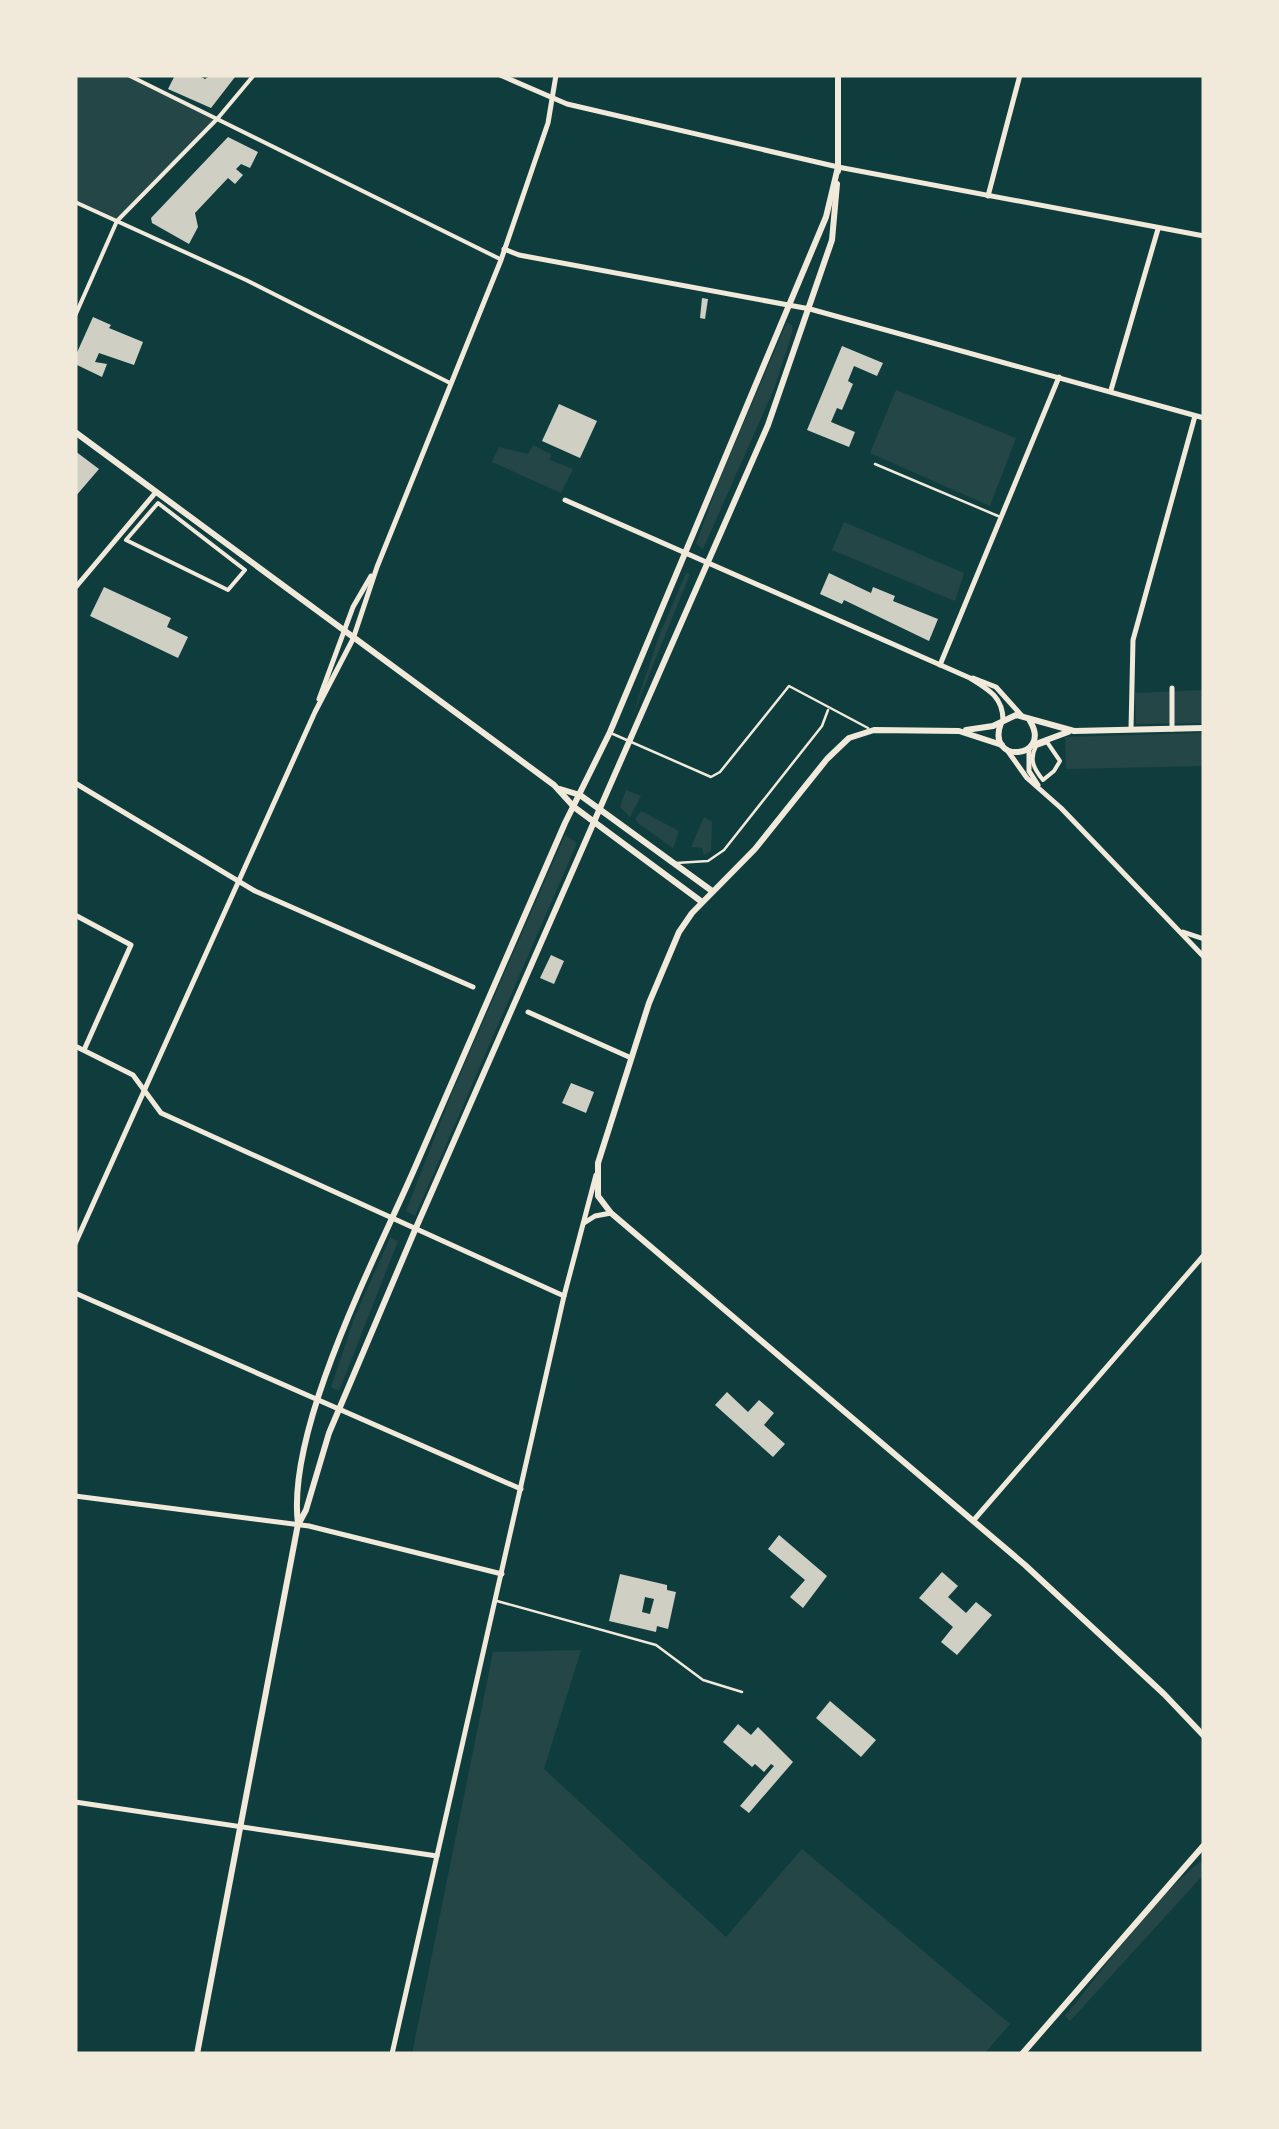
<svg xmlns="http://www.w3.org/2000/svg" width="1279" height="2129" font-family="Mulish,sans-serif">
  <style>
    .green { fill: #244646 }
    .building { fill: #cfcfc3; fill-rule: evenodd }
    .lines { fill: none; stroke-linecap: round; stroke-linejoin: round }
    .service { stroke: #f1e9da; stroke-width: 2.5 }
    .pedestrian { stroke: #f1e9da; stroke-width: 4 }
    .minor { stroke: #f1e9da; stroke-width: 5 }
    .tertiary { stroke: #f1e9da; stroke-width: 6 }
  </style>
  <rect width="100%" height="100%" fill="#0f3d3e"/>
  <g class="green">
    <polygon points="75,75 128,75 218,118 117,221 75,202"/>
    <polygon points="787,322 792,325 792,333 774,389 703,549 696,544 718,483"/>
    <polygon points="896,390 1016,438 990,506 870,453"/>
    <polygon points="533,445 551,454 550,460 573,469 561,493 492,462 499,447 528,454"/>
    <polygon points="844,522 964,573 955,601 832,550"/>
    <polygon points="686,573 690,574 632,717 659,636"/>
    <polygon points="1204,690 1204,723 1136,724 1135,693"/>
    <polygon points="1204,733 1204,766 1066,769 1065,737"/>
    <polygon points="626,790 641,796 630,817 620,807"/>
    <polygon points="641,811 679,831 673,848 638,823 635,819"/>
    <polygon points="704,817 712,822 711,851 704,855 702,848 691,847"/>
    <polygon points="565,835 577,843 415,1216 406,1211 452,1093"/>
    <polygon points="390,1238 398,1241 339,1391 331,1387 354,1319"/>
    <polygon points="581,1650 544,1769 726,1937 802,1849 1010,2024 984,2054 412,2054 493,1652"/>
    <path d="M1204 1859V1874L1070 2021 1065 2016C1109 1964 1149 1901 1204 1859Z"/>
  </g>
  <g class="building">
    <polygon points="175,75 197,75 205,79 211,75 235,77 211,108 168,89"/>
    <polygon points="228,137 258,152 250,168 241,164 236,169 243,175 235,184 228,178 195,213 198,227 189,244 152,223 151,218"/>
    <polygon points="702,298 708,299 705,319 700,318"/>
    <polygon points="93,317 111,325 109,328 143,342 134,365 99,353 95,362 107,364 102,377 75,364 75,357"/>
    <polygon points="842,346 883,363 877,376 854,366 848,381 853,384 842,410 837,408 831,422 855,432 849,447 807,430"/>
    <polygon points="559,404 597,421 580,458 542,441"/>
    <polygon points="75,451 99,469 75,497"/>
    <polygon points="829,573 871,593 873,587 895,596 893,601 938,619 929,641 844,600 842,604 820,594"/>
    <polygon points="104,587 171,618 167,627 188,637 178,658 90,616"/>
    <polygon points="551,955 564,961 554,984 540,978"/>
    <polygon points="571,1083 594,1092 586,1113 562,1103"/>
    <polygon points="727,1392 748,1412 759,1400 774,1413 764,1425 785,1444 773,1457 715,1405"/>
    <polygon points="779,1535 827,1576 803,1608 790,1597 805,1580 768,1549"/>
    <polygon points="942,1572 958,1586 948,1597 966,1613 976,1602 992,1615 957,1655 941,1642 953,1627 919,1598"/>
    <path d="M620 1574 667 1585V1590L676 1592 668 1629 657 1626 656 1632 609 1621ZM645 1597 654 1599 650 1614 642 1612Z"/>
    <polygon points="830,1701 876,1740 861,1757 816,1718"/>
    <polygon points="738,1724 751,1735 758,1727 793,1762 749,1813 740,1806 774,1766 771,1764 764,1772 755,1764 752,1767 723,1742"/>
  </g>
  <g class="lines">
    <g class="service">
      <polyline points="875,464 998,516"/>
      <polyline points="613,734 711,777 720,772 789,686 868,728"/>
      <polyline points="676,863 708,861 724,850 822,726 828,710"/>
      <polyline points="497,1601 656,1645 703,1680 742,1692"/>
    </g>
    <g class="pedestrian">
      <polyline points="128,75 500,259"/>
      <polyline points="75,202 246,280 450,383"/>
      <polyline points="75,316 117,221 218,118 254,75"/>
      <polygon points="158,503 245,570 228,590 126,540"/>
      <path d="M1047 742 1060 761 1054 771 1043 780C1034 769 1029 760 1036 746Z"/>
    </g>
    <g class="minor">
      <polyline points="500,75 567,104 838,167 1204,236"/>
      <polyline points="988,196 1020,75"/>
      <polyline points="504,249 519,255 810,309 1204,418"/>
      <polyline points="1111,390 1158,229"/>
      <path d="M565 500 970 678C988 689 1003 697 1003 720"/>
      <polyline points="75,588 156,492"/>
      <polyline points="940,665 1059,377"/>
      <polyline points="973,678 996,687 1022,716"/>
      <polyline points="319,699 353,607 371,576"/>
      <polyline points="1131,729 1133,640 1195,416"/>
      <polyline points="1172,729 1172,688"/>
      <polyline points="1029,749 1029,771 1038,785"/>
      <polyline points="1007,750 1027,778 1061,808 1204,957"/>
      <polyline points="75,783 255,891 473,987"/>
      <polyline points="75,915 131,945 84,1050"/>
      <polyline points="1183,932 1204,939"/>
      <polyline points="528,1012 629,1057"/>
      <polyline points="75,1046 133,1075 161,1113 564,1296"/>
      <polyline points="584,1223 595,1216 611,1213"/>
      <polyline points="75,1244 315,712 353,639 377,567 501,260 548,123 556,75"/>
      <polyline points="75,1293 521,1489"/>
      <polyline points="75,1496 309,1526 502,1574"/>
      <polyline points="973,1521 1204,1255"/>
      <polyline points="75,1802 437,1856"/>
      <polyline points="392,2054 564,1296 596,1175"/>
    </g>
    <g class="tertiary">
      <polyline points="838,171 838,75"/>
      <polyline points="75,432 554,785 574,807 702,902"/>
      <path d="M1001 723C985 765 1053 759 1030 721"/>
      <polyline points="966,730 993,726 1016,715 1074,731 1204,728"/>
      <polyline points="1002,745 959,731 874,730 849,738 827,759 755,849 692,913 679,932 649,1003 598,1163 598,1196 611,1213 1025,1565 1164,1694 1204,1736"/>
      <polyline points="1033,745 1068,732"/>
      <polyline points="560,789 580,795 712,891"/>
      <polyline points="299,1523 306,1510 329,1433 415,1230 768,425 832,240 837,184"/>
      <path d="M197 2054 298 1524C286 1430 374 1261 413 1172 464 1056 515 940 565 823L610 732 826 217 838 167"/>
      <polyline points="1022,2054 1204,1845"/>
    </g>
  </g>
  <rect width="1279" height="2129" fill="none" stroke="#f1e9da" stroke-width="155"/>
</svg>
